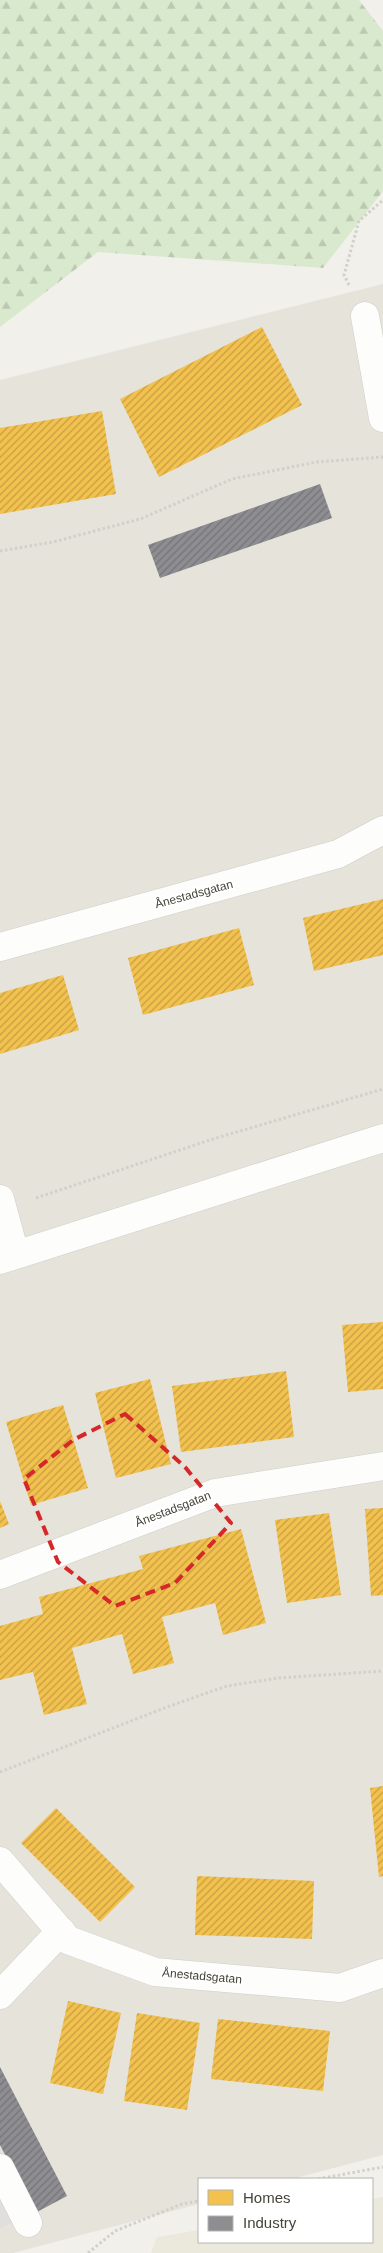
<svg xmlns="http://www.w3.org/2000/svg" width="383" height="2253" font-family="Helvetica,sans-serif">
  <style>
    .residential { fill: #e5e3da }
    .education { fill: #ebe9db }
    .forest { fill: url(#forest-firs) }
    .parking { fill: #e0dfdb }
    .homes { fill: url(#homes-hatch) }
    .industry { fill: url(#industry-hatch) }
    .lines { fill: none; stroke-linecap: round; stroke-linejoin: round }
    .minor-casing { stroke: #cfcec9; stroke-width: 29 }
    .path { stroke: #d1d0cb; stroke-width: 3; stroke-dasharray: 2.5 2.5; stroke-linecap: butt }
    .minor { stroke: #fdfdfc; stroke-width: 28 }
    .marked { fill: none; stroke: #d62828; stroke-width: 4; stroke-dasharray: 10 6; stroke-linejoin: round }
    .labels { text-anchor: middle; stroke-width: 5; stroke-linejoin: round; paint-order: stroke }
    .street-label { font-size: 12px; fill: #464438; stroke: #fff }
  </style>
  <defs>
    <pattern id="forest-firs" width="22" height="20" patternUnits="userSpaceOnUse" patternTransform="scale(1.25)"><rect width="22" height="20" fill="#d9e9cd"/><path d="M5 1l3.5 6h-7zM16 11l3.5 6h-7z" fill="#bcc9b1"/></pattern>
    <pattern id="homes-hatch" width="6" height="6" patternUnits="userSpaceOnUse" patternTransform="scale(1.25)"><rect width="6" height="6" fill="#f2c14e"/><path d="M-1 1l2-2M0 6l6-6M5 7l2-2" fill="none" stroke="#c69e42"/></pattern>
    <pattern id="industry-hatch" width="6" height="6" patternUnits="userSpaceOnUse" patternTransform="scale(1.25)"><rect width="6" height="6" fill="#8d8d92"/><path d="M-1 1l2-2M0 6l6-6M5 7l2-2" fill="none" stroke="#757578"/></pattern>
  </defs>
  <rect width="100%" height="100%" fill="#f1f0eb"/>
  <polygon class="residential" points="383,284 383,2155 292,2179 199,2179 199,2204 13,2253 0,2253 0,380"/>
  <polygon class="education" points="383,2197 383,2253 151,2253 157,2237 199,2230 199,2242 372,2242 372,2199"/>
  <polygon class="forest" points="0,0 359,0 383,31 383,191 323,268 98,252 0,327"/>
  <polygon class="parking" points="0,2186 18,2219 0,2229"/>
  <g class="homes">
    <polygon points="262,327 302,405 159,477 120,399"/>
    <polygon points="102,411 116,494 0,514 0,428"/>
    <polygon points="383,899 383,955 314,971 303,918"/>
    <polygon points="239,928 254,985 143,1015 128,958"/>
    <polygon points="63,975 79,1030 0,1054 0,993"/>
    <polygon points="383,1322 383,1389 348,1392 342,1325"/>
    <polygon points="286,1371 294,1437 181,1452 172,1386"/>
    <polygon points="150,1379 171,1464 116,1478 95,1393"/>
    <polygon points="63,1405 88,1488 31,1505 6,1422"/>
    <polygon points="0,1501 9,1524 0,1528"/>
    <polygon points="383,1508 383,1595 371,1596 365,1509"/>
    <polygon points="329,1513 341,1595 287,1603 275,1520"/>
    <polygon points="241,1529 266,1623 223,1635 215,1603 162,1617 174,1663 133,1674 122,1634 72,1648 87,1704 44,1715 33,1672 0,1680 0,1626 43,1614 39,1597 143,1569 139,1556"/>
    <polygon points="383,1786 383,1876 379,1877 370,1788"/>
    <polygon points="56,1808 135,1887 100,1922 21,1843"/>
    <polygon points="197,1876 314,1881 312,1939 195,1935"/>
    <polygon points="68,2001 121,2013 103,2094 50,2083"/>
    <polygon points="137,2013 200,2023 187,2110 124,2101"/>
    <polygon points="218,2019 330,2031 323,2091 211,2079"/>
  </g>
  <g class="industry">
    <polygon points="320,484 332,518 160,578 148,545"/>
    <polygon points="0,2067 67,2196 35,2213 0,2145"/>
  </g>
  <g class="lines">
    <defs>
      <g id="minor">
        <polyline points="365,316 383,418"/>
        <polyline points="0,947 338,854 383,830"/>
        <polyline points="0,1199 15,1254"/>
        <polyline points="0,1260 383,1138"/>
        <polyline points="0,1575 215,1493 383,1466"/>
        <polyline points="0,1861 68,1940 155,1972 340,1988 383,1973"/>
        <polyline points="0,1995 61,1931"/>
        <polyline points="0,2168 28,2223"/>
      </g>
    </defs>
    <use href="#minor" class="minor-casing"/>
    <g class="path">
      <polyline points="349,285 344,275 359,221 383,200"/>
      <polyline points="0,551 53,542 140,519 232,479 317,462 383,457"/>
      <polyline points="36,1198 213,1139 383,1089"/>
      <polyline points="0,1772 167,1707 227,1686 279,1678 383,1671"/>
      <polyline points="318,2179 383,2167"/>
      <polyline points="88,2253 115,2231 182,2204 199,2201"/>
    </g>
    <use href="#minor" class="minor"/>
  </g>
  <path class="marked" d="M125 1414 185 1467 231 1523 175 1583 115 1606 58 1562 24 1479 73 1440Z"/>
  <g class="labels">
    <g class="street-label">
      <text transform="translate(194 894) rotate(-15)" y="4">Ånestadsgatan</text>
      <text transform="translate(173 1509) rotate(-21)" y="4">Ånestadsgatan</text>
      <text transform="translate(202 1976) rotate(5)" y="4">Ånestadsgatan</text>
    </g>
  </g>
  <rect x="198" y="2178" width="175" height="65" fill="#ffffff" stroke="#b5b4af"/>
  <rect x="208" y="2190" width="25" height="15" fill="#f2c14e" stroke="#b5b4af"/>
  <text x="243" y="2203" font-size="15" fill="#464438">Homes</text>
  <rect x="208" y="2216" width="25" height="15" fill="#8d8d92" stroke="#b5b4af"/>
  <text x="243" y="2228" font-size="15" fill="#464438">Industry</text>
</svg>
